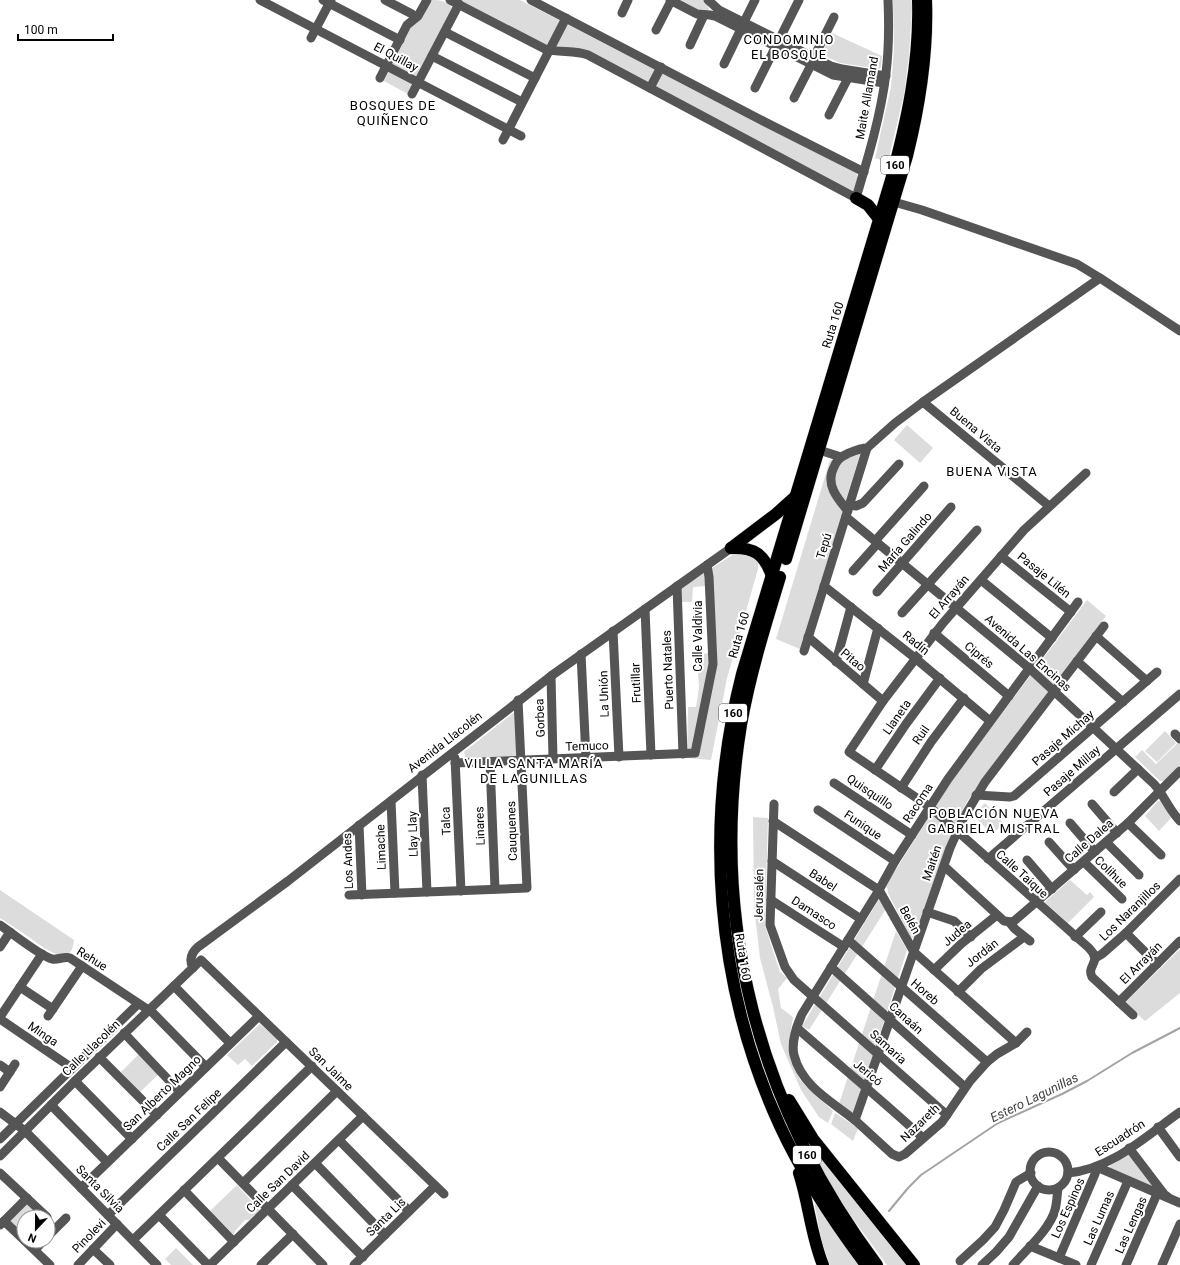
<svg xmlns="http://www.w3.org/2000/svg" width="1180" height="1265" font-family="Roboto,sans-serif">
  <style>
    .green { fill: #dcdcdc }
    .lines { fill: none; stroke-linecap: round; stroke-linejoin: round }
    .stream { stroke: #a3a3a3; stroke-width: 2 }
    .highway-casing { stroke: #dbdbdb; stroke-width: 13 }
    .minor { stroke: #555; stroke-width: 9 }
    .highway { stroke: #000; stroke-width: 12 }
    .labels { text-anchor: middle; stroke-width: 4; stroke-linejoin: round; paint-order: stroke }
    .shield { fill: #fff; stroke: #4c4c4c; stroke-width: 1 }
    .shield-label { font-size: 11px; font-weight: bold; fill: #000 }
    .street-label { font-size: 12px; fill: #000; stroke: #fff }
    .neighbourhood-label { font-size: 13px; letter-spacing: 1px; fill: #000; stroke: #fff }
    .water-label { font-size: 13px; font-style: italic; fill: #444; stroke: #fff }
  </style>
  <rect width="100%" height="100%" fill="#fff"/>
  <g class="green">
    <path d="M432 0C440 0 448 1 452 8L408 94 384 81 410 29 414 23 423 17Z"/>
    <polygon points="459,0 520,0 856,173 858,176 854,191 851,193 594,54 548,46"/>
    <polygon points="677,0 703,0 709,8 708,11 702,12"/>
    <polygon points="893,0 911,0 912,7 909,55 904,94 888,162 875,158 891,87 894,49"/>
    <polygon points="832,33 882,56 881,67 879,69 840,63 821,54"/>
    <polygon points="907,425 933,448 920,463 894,440"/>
    <polygon points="859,451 861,451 800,649 776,639 830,460 839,463"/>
    <polygon points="737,552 750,554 758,561 758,569 727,678 711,760 687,758 688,707 696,707 699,688 697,655 709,653 707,586 693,587 692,602 680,602 681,588"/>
    <polygon points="1087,600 1106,616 968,800 950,836 916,934 913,938 910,936 888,893 887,885 890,879 955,776"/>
    <polygon points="517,710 520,756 466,760 464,752"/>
    <polygon points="1165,731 1176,743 1157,762 1145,751"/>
    <polygon points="1180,741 1180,765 1165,781 1160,781 1135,757 1142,750 1156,764"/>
    <polygon points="1158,801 1162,801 1171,818 1159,831 1145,816"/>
    <polygon points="985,803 1004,824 992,834 973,815"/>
    <polygon points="753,817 768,818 765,926 780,972 787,978 778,989 781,1008 793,1017 788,1047 800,1080 833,1111 828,1123 819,1117 801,1090 781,1044 773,1007 760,958 754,907"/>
    <polygon points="1070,880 1087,895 1090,892 1094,897 1068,923 1045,903 1047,900"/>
    <path d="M0 890 74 940C72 971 41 946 29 937 19 931 10 924 0 918Z"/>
    <polygon points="879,899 886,909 809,1030 802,1026"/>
    <polygon points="896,931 907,950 854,1114 839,1104"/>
    <polygon points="1180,949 1180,993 1145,1021 1125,1003"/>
    <polygon points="260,1024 277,1039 277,1042 252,1066 245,1059 238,1065 227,1055"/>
    <polygon points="140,1053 160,1073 140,1092 121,1072"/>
    <polygon points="835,1113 858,1128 853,1141 831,1124"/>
    <polygon points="798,1126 911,1265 887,1265 845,1208 825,1176"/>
    <polygon points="1128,1154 1153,1187 1110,1169 1110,1165"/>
    <polygon points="237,1185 260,1210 249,1220 245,1220 235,1231 234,1235 210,1211"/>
    <polygon points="815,1202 819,1204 859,1265 830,1265 822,1242 815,1207"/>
    <polygon points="23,1204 28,1204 43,1217 24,1217 24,1238 10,1224 10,1219"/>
    <polygon points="176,1248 193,1265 171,1265 165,1259"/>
  </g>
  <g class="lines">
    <polyline class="stream" points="889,1211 908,1188 921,1175 998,1123 1062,1094 1087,1081 1132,1053 1180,1028"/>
    <defs>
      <g id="highway">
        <polyline points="856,198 868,205 879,219"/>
        <polyline points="731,548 776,514 796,496"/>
        <path d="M731 548C754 547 764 554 772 576"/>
        <path d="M786 559 907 156C920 104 928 53 926 0"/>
        <path d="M780 577C765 626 750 674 741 725 709 921 758 1106 877 1265"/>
        <polyline points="789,1100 813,1139 914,1265"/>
        <path d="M799 1173C809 1204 811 1236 823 1265"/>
        <path d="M866 1265C833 1221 803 1176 780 1126 715 985 704 824 742 674L891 180C907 121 920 62 918 0"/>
      </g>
    </defs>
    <use href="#highway" class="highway-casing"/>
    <g class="minor">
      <polyline points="260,0 521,136"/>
      <polyline points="323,0 400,40"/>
      <polyline points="385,0 412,14 416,17"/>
      <path d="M450 0 545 49C559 53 575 50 588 55L856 198C868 158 881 115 886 73 889 49 889 24 888 0"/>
      <polyline points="531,0 765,122 864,172"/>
      <polyline points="670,0 697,14 710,15 715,16 833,75 884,83"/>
      <polyline points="708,0 719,10 831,66 842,69 886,76"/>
      <polyline points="622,13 628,0"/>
      <polyline points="744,22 755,0"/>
      <polyline points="656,30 671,1"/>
      <polyline points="445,32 535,78"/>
      <polyline points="311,38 331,0"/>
      <polyline points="690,45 704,15"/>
      <polyline points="432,56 522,102"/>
      <polyline points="814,57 834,17"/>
      <polyline points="724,64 741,29"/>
      <polyline points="380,78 407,25 418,16 427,0"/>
      <polyline points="650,88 661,67"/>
      <polyline points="755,88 799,0"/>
      <polyline points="412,94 459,4"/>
      <polyline points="794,98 811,65"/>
      <polyline points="829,115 848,78"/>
      <polyline points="503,140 566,18"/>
      <polyline points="894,202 922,210 1077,264 1100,278 1180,331"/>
      <polyline points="923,402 1049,506"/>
      <polyline points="819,450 841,457"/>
      <path d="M1086 473 1024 530 943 623 883 701 849 752 930 807 1089 948 1093 953 1095 958C1094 966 1088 969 1092 977L1133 1015"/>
      <polyline points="850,505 856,506 863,503 899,464"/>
      <path d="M848 511C837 498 825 484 834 467 837 460 840 457 847 454 854 451 860 448 867 448L895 423 923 402 1100 278"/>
      <path d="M846 517 1029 668 1154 784C1164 795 1169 810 1180 821"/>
      <polyline points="875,541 924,486"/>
      <polyline points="1001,556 1071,612"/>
      <polyline points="853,571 878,543"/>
      <polyline points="981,580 1052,638"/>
      <polyline points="677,586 683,754"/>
      <polyline points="824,586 915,658 990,721"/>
      <polyline points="877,592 951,507"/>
      <polyline points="645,609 651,755"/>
      <polyline points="902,613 977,530"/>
      <polyline points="613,631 619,757"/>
      <polyline points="934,633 1009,696"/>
      <polyline points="1096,636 1147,681"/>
      <polyline points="808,637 883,701"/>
      <polyline points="804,651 867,448"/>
      <polyline points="581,654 586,758"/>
      <polyline points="1077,661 1123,702"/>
      <polyline points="836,662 851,607"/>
      <polyline points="551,676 553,759"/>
      <polyline points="863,684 878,628"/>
      <polyline points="1175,734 1180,739"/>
      <polyline points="455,758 461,891"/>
      <polyline points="490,762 495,889"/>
      <polyline points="455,763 695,753 713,664 709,577 707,565"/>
      <polyline points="875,770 906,724 940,678"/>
      <polyline points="422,775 427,892"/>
      <polyline points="834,783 912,835"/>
      <polyline points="901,788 931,742 964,698"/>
      <polyline points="1114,792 1138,769"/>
      <polyline points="976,795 1010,797 1014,796 1157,672"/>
      <polyline points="391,801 395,893"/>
      <polyline points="774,804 770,925 785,967 794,980 947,1115"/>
      <polyline points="1092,804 1117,833"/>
      <polyline points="818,810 895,861"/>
      <polyline points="773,821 879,890 914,952 1016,1043"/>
      <polyline points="1070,823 1095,852"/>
      <polyline points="1128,823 1161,855"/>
      <polyline points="359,825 362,895"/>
      <polyline points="1049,842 1074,870"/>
      <polyline points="1106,842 1139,875"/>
      <polyline points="988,859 1180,694"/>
      <polyline points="1027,860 1052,889"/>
      <polyline points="772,861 861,919"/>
      <polyline points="1084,862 1122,899"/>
      <polyline points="944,866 1004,921 1013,922 1128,823 1180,771"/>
      <polyline points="349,895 527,888 518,700"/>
      <polyline points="771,900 844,947"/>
      <polyline points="927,912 954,921 971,937"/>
      <polyline points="1010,923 1015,929 1030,941"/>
      <path d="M0 925C12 933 40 956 52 959 59 960 64 956 70 958L153 1013 206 1067"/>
      <polyline points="1126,933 1157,964"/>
      <polyline points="1075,937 1101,912"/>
      <polyline points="848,940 987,1062"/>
      <polyline points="0,947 10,932"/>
      <polyline points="1095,958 1102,954 1126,933 1180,879"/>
      <polyline points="831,967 965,1087"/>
      <path d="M193 968C189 960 191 953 198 947L288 881 551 676 731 548"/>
      <polyline points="934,970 961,944 997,915"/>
      <polyline points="174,986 230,1043"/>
      <polyline points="20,987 53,1009"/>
      <polyline points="958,992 981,969 1024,937"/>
      <polyline points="1119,1002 1180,941"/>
      <polyline points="48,1016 82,966"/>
      <polyline points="0,1017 42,954"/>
      <polyline points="0,1019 72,1068"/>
      <path d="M797 1028C839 1065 882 1100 923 1138"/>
      <path d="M1027 1032 1016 1043 997 1054 987 1062 970 1081 942 1122 905 1154 899 1157 892 1154C880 1143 868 1132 856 1121 833 1102 802 1087 794 1055 791 1043 797 1025 802 1014L879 890 895 861 948 779 1078 602"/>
      <polyline points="124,1033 180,1092"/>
      <polyline points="99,1057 157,1115"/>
      <polyline points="0,1065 10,1072"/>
      <polyline points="75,1081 132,1139"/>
      <polyline points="0,1087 15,1064"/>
      <polyline points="51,1105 107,1162"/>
      <polyline points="0,1112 25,1131 157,1265"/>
      <polyline points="855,1120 950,848 963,819 985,782 1104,626"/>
      <polyline points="1158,1127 1180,1157"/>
      <polyline points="0,1139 138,1004"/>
      <polyline points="339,1140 409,1211"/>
      <polyline points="1129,1148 1164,1194 1168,1197"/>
      <circle cx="1049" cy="1171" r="19"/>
      <polyline points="0,1156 75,1081 201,960 444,1194"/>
      <polyline points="218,1158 323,1265"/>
      <polyline points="315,1163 385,1235"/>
      <polyline points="0,1173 47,1217"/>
      <path d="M1068 1173C1112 1169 1146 1136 1180 1112"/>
      <polyline points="243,1183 337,1091"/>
      <polyline points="292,1185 363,1257"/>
      <polyline points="81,1188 259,1016"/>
      <polyline points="184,1190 234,1242"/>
      <polyline points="108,1215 286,1042"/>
      <polyline points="159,1215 208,1265"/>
      <polyline points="4,1221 24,1240"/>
      <polyline points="0,1225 27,1198"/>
      <polyline points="48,1236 66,1218"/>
      <polyline points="133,1240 312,1066"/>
      <polyline points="25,1241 50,1265"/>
      <polyline points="1030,1246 1076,1265"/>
      <polyline points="93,1249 110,1265"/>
      <polyline points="35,1250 43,1241"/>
      <polyline points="1059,1258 1095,1174 1097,1167 1180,1203"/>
      <polyline points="960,1261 983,1240 995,1227 1004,1210 1016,1182 1031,1173"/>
      <polyline points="78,1265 117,1224"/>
      <polyline points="210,1265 363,1116"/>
      <polyline points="261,1265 293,1234"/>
      <polyline points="354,1265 435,1186"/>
      <polyline points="982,1265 996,1252 1009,1237 1038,1186"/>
      <path d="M1013 1265C1026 1250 1050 1229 1055 1210 1057 1203 1057 1195 1058 1188"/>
      <polyline points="1091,1265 1128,1181"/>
      <polyline points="1126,1265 1157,1194"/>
      <polyline points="1162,1265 1180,1224"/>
    </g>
    <use href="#highway" class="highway"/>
  </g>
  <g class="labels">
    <g class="shield">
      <rect x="881" y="156" width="28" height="18" rx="3"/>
      <rect x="719" y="704" width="28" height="18" rx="3"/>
      <rect x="793" y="1146" width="28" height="18" rx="3"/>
    </g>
    <g class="shield-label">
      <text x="895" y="169">160</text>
      <text x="733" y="717">160</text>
      <text x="807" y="1159">160</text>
    </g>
    <g class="street-label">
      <text transform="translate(396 57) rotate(28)" y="4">El Quillay</text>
      <text transform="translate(867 98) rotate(-80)" y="4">Maite Allamand</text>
      <text transform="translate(833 325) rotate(-73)" y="4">Ruta 160</text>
      <text transform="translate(976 430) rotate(40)" y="4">Buena Vista</text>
      <text transform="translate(905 542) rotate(-49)" y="4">María Galindo</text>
      <text transform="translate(824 546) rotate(-73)" y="4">Tepú</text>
      <text transform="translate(1044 575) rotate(39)" y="4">Pasaje Lilén</text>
      <text transform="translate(949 597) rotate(-49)" y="4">El Arrayán</text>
      <text transform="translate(739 635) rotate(-74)" y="4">Ruta 160</text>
      <text transform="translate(698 636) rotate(-90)" y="4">Calle Valdivia</text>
      <text transform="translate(916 643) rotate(39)" y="4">Radín</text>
      <text transform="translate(1028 653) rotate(41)" y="4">Avenida Las Encinas</text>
      <text transform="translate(979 655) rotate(40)" y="4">Ciprés</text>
      <text transform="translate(853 660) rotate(40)" y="4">Pitao</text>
      <text transform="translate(668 670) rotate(-92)" y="4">Puerto Natales</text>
      <text transform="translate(636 683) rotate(-92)" y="4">Frutillar</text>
      <text transform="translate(604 694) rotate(-92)" y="4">La Unión</text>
      <text transform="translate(897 717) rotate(-55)" y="4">Llaneta</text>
      <text transform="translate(540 718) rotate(-92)" y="4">Gorbea</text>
      <text transform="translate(921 735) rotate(-55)" y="4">Ruil</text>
      <text transform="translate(1063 738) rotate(-41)" y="4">Pasaje Michay</text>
      <text transform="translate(445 742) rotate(-38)" y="4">Avenida Llacolén</text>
      <text transform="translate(587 746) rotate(-2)" y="4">Temuco</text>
      <text transform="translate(1072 771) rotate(-41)" y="4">Pasaje Millay</text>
      <text transform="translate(870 792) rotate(34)" y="4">Quisquillo</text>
      <text transform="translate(918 803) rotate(-57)" y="4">Racoma</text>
      <text transform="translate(446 821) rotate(-92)" y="4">Talca</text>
      <text transform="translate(863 825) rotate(34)" y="4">Funique</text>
      <text transform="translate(480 826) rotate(-92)" y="4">Linares</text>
      <text transform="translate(512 831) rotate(-92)" y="4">Cauquenes</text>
      <text transform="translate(413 834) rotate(-92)" y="4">Llay Llay</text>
      <text transform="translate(1089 841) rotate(-41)" y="4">Calle Dalea</text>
      <text transform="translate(381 847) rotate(-92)" y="4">Limache</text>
      <text transform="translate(348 861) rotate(-92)" y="4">Los Andes</text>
      <text transform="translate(932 863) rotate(-71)" y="4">Maitén</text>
      <text transform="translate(1111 872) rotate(44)" y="4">Colihue</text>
      <text transform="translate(1022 874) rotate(42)" y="4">Calle Taique</text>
      <text transform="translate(823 880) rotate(33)" y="4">Babel</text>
      <text transform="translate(759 895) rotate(-89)" y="4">Jerusalén</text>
      <text transform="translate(1130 911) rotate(-44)" y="4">Los Naranjillos</text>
      <text transform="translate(814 913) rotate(33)" y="4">Damasco</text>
      <text transform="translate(910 920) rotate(61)" y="4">Belén</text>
      <text transform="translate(957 933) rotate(-40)" y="4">Judea</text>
      <text transform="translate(982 953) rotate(-38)" y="4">Jordán</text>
      <text transform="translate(743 957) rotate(81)" y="4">Ruta 160</text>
      <text transform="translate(92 959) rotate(32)" y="4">Rehue</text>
      <text transform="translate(1141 963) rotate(-45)" y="4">El Arrayán</text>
      <text transform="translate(925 992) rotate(41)" y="4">Horeb</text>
      <text transform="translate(906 1018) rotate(42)" y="4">Canaán</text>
      <text transform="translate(43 1034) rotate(34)" y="4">Minga</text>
      <text transform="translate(888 1047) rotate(42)" y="4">Samaria</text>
      <text transform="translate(91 1048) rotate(-44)" y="4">Calle Llacolén</text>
      <text transform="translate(331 1069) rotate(44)" y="4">San Jaime</text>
      <text transform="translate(868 1073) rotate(39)" y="4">Jericó</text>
      <text transform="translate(162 1093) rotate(-44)" y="4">San Alberto Magno</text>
      <text transform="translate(189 1120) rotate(-44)" y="4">Calle San Felipe</text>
      <text transform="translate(920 1123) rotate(-44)" y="4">Nazareth</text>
      <text transform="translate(1120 1138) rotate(-33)" y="4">Escuadrón</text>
      <text transform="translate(278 1182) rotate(-44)" y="4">Calle San David</text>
      <text transform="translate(100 1189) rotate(45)" y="4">Santa Silvia</text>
      <text transform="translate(1068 1208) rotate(-66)" y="4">Los Espinos</text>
      <text transform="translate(386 1217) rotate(-44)" y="4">Santa Lis</text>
      <text transform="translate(1099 1218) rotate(-66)" y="4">Las Lumas</text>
      <text transform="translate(1131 1225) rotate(-66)" y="4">Las Lengas</text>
      <text transform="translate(89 1236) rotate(-46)" y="4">Pinolevi</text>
    </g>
    <g class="neighbourhood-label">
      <text x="789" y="44">CONDOMINIO<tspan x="789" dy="15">EL BOSQUE</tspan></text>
      <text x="393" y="110">BOSQUES DE<tspan x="393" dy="15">QUIÑENCO</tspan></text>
      <text x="992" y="476">BUENA VISTA</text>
      <text x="534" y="768">VILLA SANTA MARÍA<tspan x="534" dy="15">DE LAGUNILLAS</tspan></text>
      <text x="994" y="818">POBLACIÓN NUEVA<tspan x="994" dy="15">GABRIELA MISTRAL</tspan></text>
    </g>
    <g class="water-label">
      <text transform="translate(1034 1097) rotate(-26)" y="5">Estero Lagunillas</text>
    </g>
  </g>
  <g transform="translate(36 1229) rotate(202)"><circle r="19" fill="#ffffff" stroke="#999999"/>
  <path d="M0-3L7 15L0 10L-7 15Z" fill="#000000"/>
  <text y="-6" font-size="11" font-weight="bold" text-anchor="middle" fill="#000000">N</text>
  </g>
  <path d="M18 34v6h95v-6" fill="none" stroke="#000000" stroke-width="2"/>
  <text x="24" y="34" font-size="12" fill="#000000" stroke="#ffffff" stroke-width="3" paint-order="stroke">100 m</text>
</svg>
